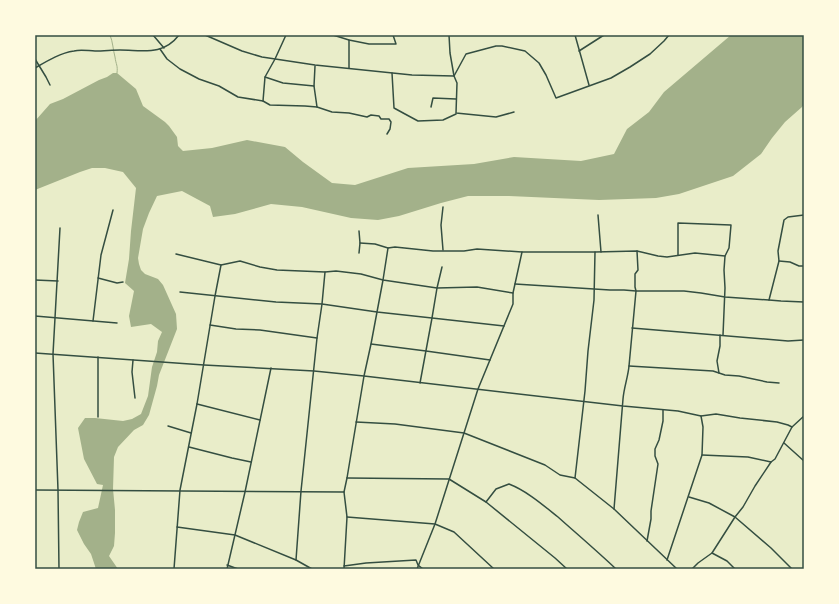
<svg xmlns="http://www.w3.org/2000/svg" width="839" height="604" font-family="'Exo 2',sans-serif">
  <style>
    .water { fill: #a3b18a }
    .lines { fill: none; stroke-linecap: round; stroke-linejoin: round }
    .stream { stroke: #a3b18a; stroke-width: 1 }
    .minor { stroke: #344e41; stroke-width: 1.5 }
    .neatline { fill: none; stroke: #344e41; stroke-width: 1.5 }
  </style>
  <rect width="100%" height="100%" fill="#e9edc9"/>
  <polygon class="water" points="731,35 804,35 804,104 802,107 785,122 772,138 761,154 733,176 679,194 656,198 599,200 509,196 468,196 441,203 399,216 378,220 351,218 302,207 271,204 235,214 213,217 210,206 182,191 157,196 149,213 143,229 138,258 139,264 141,270 145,274 158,279 163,285 176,314 177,329 159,375 157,386 149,415 143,425 134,430 118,447 114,457 113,489 115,510 115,533 114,546 109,556 118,569 96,569 91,554 84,544 77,530 79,522 83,512 98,508 103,485 97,484 84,459 78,428 85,418 95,418 123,421 132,419 141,414 148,396 152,367 157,352 158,341 162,332 151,324 131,327 129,316 134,291 125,283 129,259 131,231 136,188 123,172 105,168 92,168 80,172 35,190 35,121 50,104 63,99 99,80 107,77 113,73 117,73 136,89 143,106 165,122 169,126 177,137 178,146 183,151 212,148 247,140 285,147 303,162 332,183 355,185 408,168 474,164 514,157 581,161 614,154 627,129 649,112 664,92"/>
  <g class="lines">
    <path class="stream" d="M110 35C113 42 113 50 115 57 116 65 118 65 117 73"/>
    <g class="minor">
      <polyline points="153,35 164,48"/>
      <polyline points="205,35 242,51 262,57 315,65 412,75 454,76 466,54 496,46 502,46 525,51 539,63 546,75 556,98 611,78 630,67 650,54 664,41 669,35"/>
      <polyline points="333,35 349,40 369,44 396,44 393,35"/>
      <polyline points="449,35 450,53 454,76 457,83 456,113 496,117 514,112"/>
      <polyline points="575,35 589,85"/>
      <polyline points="349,40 349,68"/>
      <polyline points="160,49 167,59 180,69 199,79 219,86 238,97 263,101 270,105 305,106 317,107 332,112 349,113 367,117 371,115 379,116 381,119 389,119 391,122 390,129 387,134"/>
      <polyline points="579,51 604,35"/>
      <polyline points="35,59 46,77 50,85"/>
      <path d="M35 68C47 61 60 53 74 51 81 49 89 51 95 51 104 51 112 50 120 50 143 50 163 56 179 35"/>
      <polyline points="392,73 394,108 405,114 418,121 443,120 456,114"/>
      <polyline points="265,77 283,83 314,86 317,107"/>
      <polyline points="314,86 315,66"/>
      <polyline points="263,101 265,77 275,59 286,35"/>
      <polyline points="431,107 433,98 456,99"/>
      <polyline points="443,207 441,225 443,250"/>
      <polyline points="598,215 601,252"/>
      <polyline points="360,243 375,244 388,248 395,247 433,251 464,251 477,249 522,252 595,252"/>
      <path d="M637 251 638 270 635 274V287L636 291 629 366C628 377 624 387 623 399L614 509 677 569"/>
      <polyline points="359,253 360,243 359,231"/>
      <polyline points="176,254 221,265 240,261 260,267 277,270 325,272 336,271 361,274 383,280 437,288 477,287 513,293"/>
      <polyline points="678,255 678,223 731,225 729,248 725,256 724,270 725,288 723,335"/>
      <polyline points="779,261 790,262 799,266 804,266"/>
      <polyline points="98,278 117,283 123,282"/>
      <polyline points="35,280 58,281"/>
      <polyline points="515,284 610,290 624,290 636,291 684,291 701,293 725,297 769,300 781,301 804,302"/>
      <polyline points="180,292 276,302 322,304 377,312 432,318 504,326"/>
      <polyline points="769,300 779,261 778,251 784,220 788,217 804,215"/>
      <polyline points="35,316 117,323"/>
      <polyline points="93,321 101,255 113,210"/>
      <polyline points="210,325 236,329 260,330 317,338"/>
      <polyline points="632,328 788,341 804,340"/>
      <polyline points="371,344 426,351 490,360"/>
      <polyline points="35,353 204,365 314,371 364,376 623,406 678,411 701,416 716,414 740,418 777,422 788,425 792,427"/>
      <polyline points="98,357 98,417"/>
      <polyline points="133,360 132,372 135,398"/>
      <polyline points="629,366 713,371 725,375 739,376 767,382 779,383"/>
      <polyline points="719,373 717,361 720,346 720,335"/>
      <polyline points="420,383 432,318 437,288 442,267"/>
      <polyline points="197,404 260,420"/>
      <polyline points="356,422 395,424 464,433 545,465 560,475 575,478 614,509"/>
      <polyline points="168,426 191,433"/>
      <polyline points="784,443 804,461"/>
      <polyline points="189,447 232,458 251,462"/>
      <polyline points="702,455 748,457 771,462 775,459 792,427 804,416"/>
      <polyline points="347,478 449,479 486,502 555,558 567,569"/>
      <polyline points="575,478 585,391 588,351 594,300 595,252 637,251 658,256 667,257 695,253 725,256"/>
      <path d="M35 490C138 490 241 491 344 492L347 478 364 376 371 344 383 280 388 248"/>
      <polyline points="689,497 709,503 735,517 771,548 792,569"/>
      <path d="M486 502 496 489 509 484C527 491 543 505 558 517 577 534 597 551 616 569"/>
      <polyline points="347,517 435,524 454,532 494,569"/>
      <polyline points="177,527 235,535 296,560 312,569"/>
      <polyline points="647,541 651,519 651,511 658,464 655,456 655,449 659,440 663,421 663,410"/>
      <polyline points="712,553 727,561 735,569"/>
      <polyline points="296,560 301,491 317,338 322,304 325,272"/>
      <polyline points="667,560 702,455 703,427 701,416"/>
      <polyline points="227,565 238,569"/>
      <polyline points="344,566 366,563 416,560 418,565 423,569"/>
      <polyline points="59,569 58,490 53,354 60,228"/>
      <polyline points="174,569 180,490 197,404 215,296 221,265"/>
      <polyline points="227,569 245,492 271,368"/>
      <polyline points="344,569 347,517 344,492"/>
      <polyline points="417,569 435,524 478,389 513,304 513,293 522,252"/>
      <polyline points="692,569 698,563 712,553 735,517 743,507 755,486 771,462"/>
    </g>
  </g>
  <rect width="839" height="604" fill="none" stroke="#fefae0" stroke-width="72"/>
  <rect x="36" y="36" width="767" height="532" class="neatline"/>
</svg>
